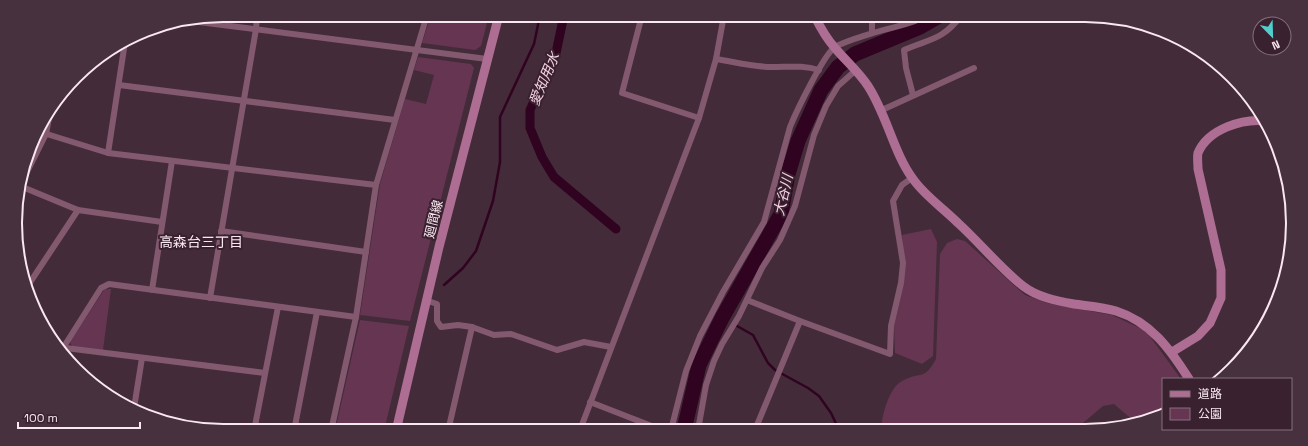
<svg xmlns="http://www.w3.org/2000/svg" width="1308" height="446" font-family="'Space Grotesk','Noto Sans JP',sans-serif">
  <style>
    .green { fill: #663552 }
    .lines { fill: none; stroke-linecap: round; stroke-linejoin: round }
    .stream { stroke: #300320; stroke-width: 2.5 }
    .canal { stroke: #300320; stroke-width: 9 }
    .river { stroke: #300320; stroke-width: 15 }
    .street { stroke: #835970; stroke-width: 6 }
    .secondary { stroke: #ae6d92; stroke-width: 9 }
    .labels { text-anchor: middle; stroke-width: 4; stroke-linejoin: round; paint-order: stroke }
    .street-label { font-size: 13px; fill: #f9e8f1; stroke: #39212f }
    .water-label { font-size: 14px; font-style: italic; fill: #f5d2e4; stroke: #39212f }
    .neighbourhood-label { font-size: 14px; fill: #f9e8f1; stroke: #39212f }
    .rim { fill: none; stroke: #f9e8f1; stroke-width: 2 }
  </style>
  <rect width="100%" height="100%" fill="#442b39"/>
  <g class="green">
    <polygon points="431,15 489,15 481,46 475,50 422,43"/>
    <polygon points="418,57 471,64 474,68 410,321 360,315 380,184 405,99 426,104 434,75 414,70"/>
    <polygon points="931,229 937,242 933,356 922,364 895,353 894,326 904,281 902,235"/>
    <path d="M957 239 965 241 1025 295 1047 303 1112 315 1146 331 1181 379H1163V414L1135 422 1114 404 1103 406 1076 429 881 430C882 415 889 386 904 380 922 371 924 381 936 359L940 254 947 243Z"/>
    <polygon points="108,289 111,289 103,350 72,346 70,342 104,290"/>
    <polygon points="360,320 409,326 384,431 335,431"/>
  </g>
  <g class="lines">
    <g class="stream">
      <polyline points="444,285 463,268 476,251 493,201 500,162 500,117 534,44 540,15"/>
      <polyline points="737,326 753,335 768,363 775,370 808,388 819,396 831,413 839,430"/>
    </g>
    <polyline class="canal" points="564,15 556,53 530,110 530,128 542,157 554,177 616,229"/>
    <polyline class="river" points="684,430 699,365 722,318 781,214 788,174 798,141 821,90 838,67 855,54 920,27 941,15"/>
    <g class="street">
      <polyline points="642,15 622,93 699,118"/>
      <polyline points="872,15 872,33"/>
      <polyline points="191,21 487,59"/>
      <path d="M716 59C735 62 754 67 772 67 789 67 803 65 819 70"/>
      <polyline points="119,85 395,120"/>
      <path d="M913 95 906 68 904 50C932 38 941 41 962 15"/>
      <polyline points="882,110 974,68"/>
      <polyline points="37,131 108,153 376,185"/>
      <polyline points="108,153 125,42"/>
      <polyline points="20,186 78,210 162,222"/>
      <polyline points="20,186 46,134 50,113"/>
      <polyline points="221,231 366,252"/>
      <polyline points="27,287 78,210"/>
      <polyline points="152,290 172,161"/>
      <polyline points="210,298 256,29 257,15"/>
      <polyline points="747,300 800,321 890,354 891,326 901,283 903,263 893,201 902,185 912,178"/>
      <polyline points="428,301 437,304 437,321 441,327 458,325 472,327 494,335 511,334 557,350 584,342 611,347"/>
      <polyline points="58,347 265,373"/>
      <polyline points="63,348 101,288 109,284 356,317"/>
      <polyline points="590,402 662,430"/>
      <polyline points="134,408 142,358"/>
      <polyline points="580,430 699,118 716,59 724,15"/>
      <path d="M671 430 686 371 700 336 723 292 764 222 790 127C796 112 824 54 835 47 846 41 861 37 873 33 891 27 912 25 928 15"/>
      <polyline points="698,430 706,385 714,361 722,344 739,316 762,268 780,240 795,206 814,135 826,106 838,86 856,70"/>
      <polyline points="755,430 800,321"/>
      <polyline points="254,431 278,307"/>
      <polyline points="294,431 317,312"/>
      <polyline points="331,431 356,317 376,185 427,15"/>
      <polyline points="448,431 472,327"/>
    </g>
    <g class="secondary">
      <path d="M814 15C820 27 826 38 835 48 846 61 859 72 868 86 887 115 894 154 913 179 925 196 943 208 958 223 980 243 1000 268 1023 286 1037 297 1057 301 1074 304 1088 306 1103 307 1116 311 1151 322 1170 349 1189 379"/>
      <path d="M1172 352 1198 336 1210 323 1221 298V270L1198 169C1198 164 1197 157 1198 153 1208 129 1243 118 1266 121"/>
      <polyline points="396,431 439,247 499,15"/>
    </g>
  </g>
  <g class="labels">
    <g class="street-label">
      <text transform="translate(433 219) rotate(-76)" y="5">廻間線</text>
    </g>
    <g class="water-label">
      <text transform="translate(544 79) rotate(-67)" y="5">愛知用水</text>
      <text transform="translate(783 195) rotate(-77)" y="5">大谷川</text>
    </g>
    <g class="neighbourhood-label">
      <text x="201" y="247">高森台三丁目</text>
    </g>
  </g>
  <path d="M0 0H1308V446H0ZM223 22H1085A201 201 0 0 1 1286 223V223A201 201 0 0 1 1085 424H223A201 201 0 0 1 22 223V223A201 201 0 0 1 223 22Z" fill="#48313f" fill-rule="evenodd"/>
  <path class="rim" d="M223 22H1085A201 201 0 0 1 1286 223V223A201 201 0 0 1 1085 424H223A201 201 0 0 1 22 223V223A201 201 0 0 1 223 22Z"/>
  <rect x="1162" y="378" width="130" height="52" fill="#39212f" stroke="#86717d"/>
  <rect x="1170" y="391" width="20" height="6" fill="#ae6d92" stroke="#86717d"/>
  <text x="1198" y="398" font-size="12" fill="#f9e8f1">道路</text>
  <rect x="1170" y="408" width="20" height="12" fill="#663552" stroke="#86717d"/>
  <text x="1198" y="418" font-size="12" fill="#f9e8f1">公園</text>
  <g transform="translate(1272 36) rotate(157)"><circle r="19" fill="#39212f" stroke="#86717d"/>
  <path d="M0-3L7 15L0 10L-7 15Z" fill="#52cdcd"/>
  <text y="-6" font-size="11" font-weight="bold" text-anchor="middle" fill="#f9e8f1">N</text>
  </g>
  <path d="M18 422v6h122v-6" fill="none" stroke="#f9e8f1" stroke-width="2"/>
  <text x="24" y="422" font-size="12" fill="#f9e8f1" stroke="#39212f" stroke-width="3" paint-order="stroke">100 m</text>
</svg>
